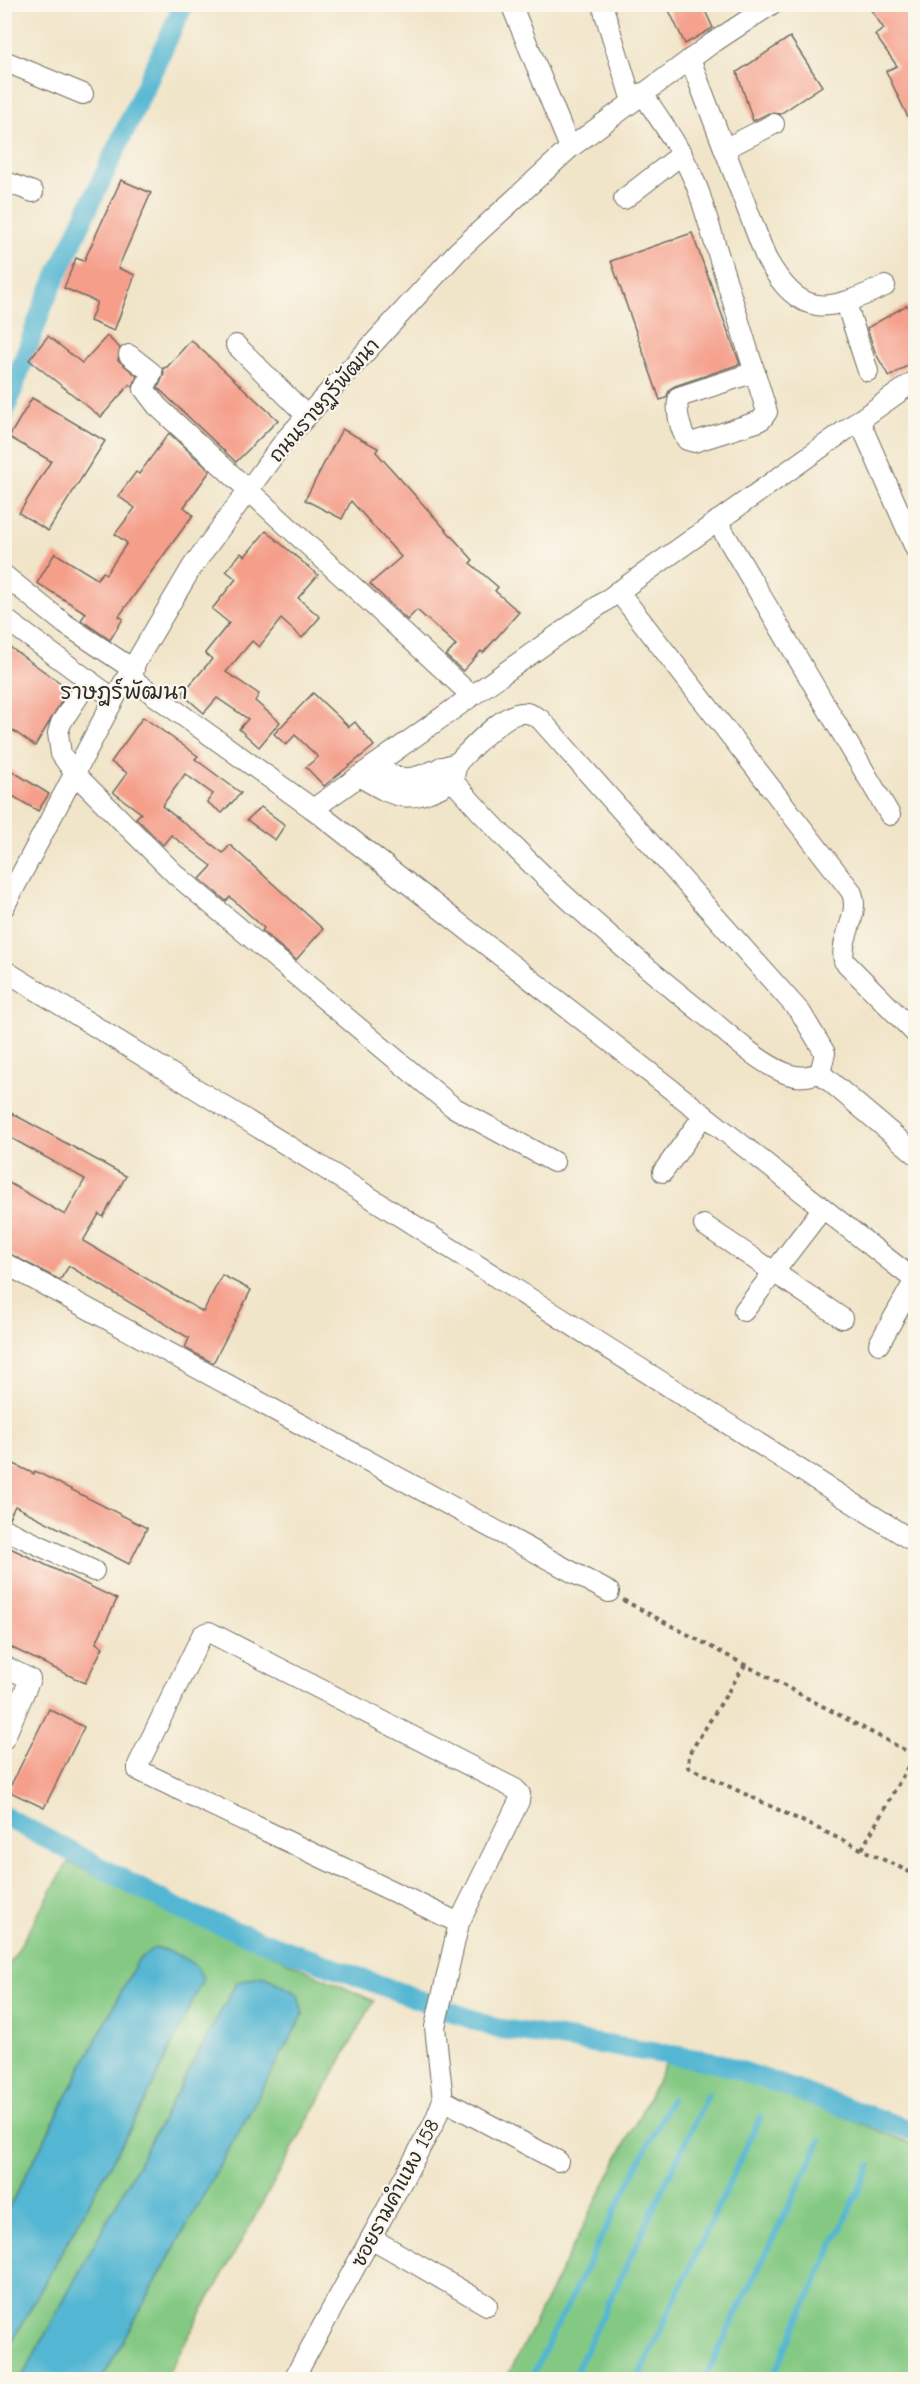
<svg xmlns="http://www.w3.org/2000/svg" width="920" height="2384" font-family="'Comic Neue','Playpen Sans Thai',sans-serif">
  <style>
    .green { fill: #84c983; stroke: #587a57; stroke-width: 1.5 }
    .water { fill: #53b6d2; stroke: #3f707e; stroke-width: 1.5 }
    .lines { fill: none; stroke-linecap: round; stroke-linejoin: round }
    .stream { stroke: #53b6d2; stroke-width: 6 }
    .canal { stroke: #53b6d2; stroke-width: 20 }
    .building { fill: #f59e8a }
    .minor-casing { stroke: #706c62; stroke-width: 22 }
    .path { stroke: #706c62; stroke-width: 4; stroke-dasharray: 4.5 4.5; stroke-linecap: butt }
    .minor { stroke: #fff; stroke-width: 20 }
    .labels { text-anchor: middle; stroke-width: 4.5; stroke-linejoin: round; paint-order: stroke }
    .street-label { font-size: 20px; fill: #2b2b2b; stroke: #fbf7ec }
    .quarter-label { font-size: 22px; fill: #2b2b2b; stroke: #fbf7ec }
  </style>
  <rect width="100%" height="100%" fill="#fbf7ec"/>
  <filter id="ink" filterUnits="userSpaceOnUse"><feTurbulence type="fractalNoise" baseFrequency=".0167" numOctaves="2"/><feDisplacementMap in="SourceGraphic" scale="12" xChannelSelector="R" yChannelSelector="G"/><feConvolveMatrix kernelMatrix="1 2 1 2 8 2 1 2 1" color-interpolation-filters="sRGB"/></filter>
  <filter id="wash" filterUnits="userSpaceOnUse"><feTurbulence type="fractalNoise" baseFrequency=".008" numOctaves="4" result="noise"/><feDisplacementMap in="SourceGraphic" scale="24" xChannelSelector="R" yChannelSelector="G"/><feGaussianBlur stdDeviation="1.35" result="paint"/><feColorMatrix in="noise" values="0 0 0 0 0 0 0 0 0 0 0 0 0 0 0 0 0 1.4 0 .05"/><feComposite in="paint" operator="in"/></filter>
  <g filter="url(#wash)">
    <rect width="100%" height="100%" fill="#f1e5c9"/>
    <g class="green">
      <polygon points="68,1862 374,2001 165,2379 102,2379 303,2015 237,1982 21,2379 5,2379 5,2354 145,2102 138,1960 5,2215 5,1972"/>
      <polygon points="668,2059 755,2081 915,2145 915,2379 506,2379"/>
    </g>
    <g class="water">
      <path d="M155 1947C175 1954 195 1958 203 1979L145 2102 5 2354V2215L138 1960Z"/>
      <polygon points="264,1976 298,1994 303,2015 102,2379 21,2379 237,1982"/>
    </g>
    <g class="lines">
      <g class="stream">
        <polyline points="530,2380 671,2099"/>
        <polyline points="572,2380 708,2094"/>
        <polyline points="637,2380 760,2117"/>
        <polyline points="704,2380 821,2140"/>
        <polyline points="771,2380 870,2165"/>
      </g>
      <g class="canal">
        <polyline points="4,414 44,303 184,4"/>
        <polyline points="4,1816 185,1912 495,2028 716,2062 916,2132"/>
      </g>
    </g>
    <g id="blocks">
      <g class="building">
        <polygon points="666,4 702,4 713,28 685,44"/>
        <polygon points="867,4 915,4 915,132 886,71 897,66 875,35 884,29"/>
        <polygon points="790,37 822,86 780,114 769,113 753,121 737,72"/>
        <polygon points="121,180 151,193 118,268 135,275 114,331 90,321 97,302 64,288 76,258 84,261"/>
        <polygon points="692,233 740,364 675,386 670,389 666,398 660,400 611,261"/>
        <polygon points="907,305 915,320 915,361 889,377 875,352 867,328"/>
        <polygon points="48,336 82,363 107,336 120,348 118,360 137,376 133,387 130,384 101,417 29,360"/>
        <polygon points="191,340 278,420 236,462 158,388 164,374 163,368 167,367"/>
        <polygon points="32,398 105,441 48,531 19,513 51,461 9,437"/>
        <polygon points="342,429 378,448 376,452 473,560 470,563 498,587 495,591 519,612 483,653 481,651 463,671 446,656 456,645 417,610 407,620 370,584 401,557 351,501 342,519 305,500"/>
        <polygon points="169,433 210,471 184,507 193,515 119,616 123,619 110,640 81,620 86,613 37,583 55,553 97,579 103,572 106,574 127,543 115,534 135,508 118,496 136,472 139,474"/>
        <polygon points="266,531 318,575 298,598 320,617 302,638 281,619 259,647 252,641 226,672 259,694 255,701 280,722 259,747 239,729 248,719 217,698 204,713 182,694 212,659 205,653 229,623 212,609 236,579 226,571 241,553 245,556"/>
        <polygon points="4,643 69,689 35,746 4,724"/>
        <polygon points="313,693 349,727 355,722 374,746 324,786 306,767 318,757 295,735 286,745 274,734"/>
        <polygon points="143,717 198,756 195,759 241,793 222,813 207,802 213,794 185,774 162,806 223,853 230,845 323,929 296,960 262,931 264,928 230,897 226,901 200,879 212,866 171,835 163,845 136,818 141,813 113,792 127,773 111,762"/>
        <polygon points="4,766 49,794 38,811 4,791"/>
        <polygon points="261,807 285,825 275,840 247,820"/>
        <polygon points="4,1109 126,1176 103,1217 99,1214 83,1241 203,1312 222,1275 251,1290 213,1363 185,1348 189,1338 69,1266 60,1280 4,1251 4,1180 65,1215 85,1179 4,1134"/>
        <polygon points="4,1459 34,1474 35,1471 147,1528 129,1564 15,1506 9,1518 4,1517"/>
        <polygon points="4,1545 117,1599 96,1643 103,1647 85,1683 4,1644"/>
        <polygon points="49,1709 84,1727 44,1808 8,1791"/>
      </g>
    </g>
  </g>
  <g filter="url(#ink)">
    <use href="#blocks" fill-opacity="0" stroke="#706c62" stroke-width="1.5"/>
    <g class="lines">
      <defs>
        <g id="minor">
          <polyline points="511,4 570,148"/>
          <polyline points="602,4 632,101"/>
          <path d="M690 59 766 258C801 320 827 312 885 286"/>
          <polyline points="4,61 83,94"/>
          <path d="M642 93C664 125 685 155 699 192L767 412 762 419 757 422 694 442 687 440C680 430 675 408 679 397L755 372"/>
          <polyline points="724,149 774,124"/>
          <polyline points="4,181 33,192"/>
          <polyline points="624,199 682,154"/>
          <polyline points="846,303 868,371"/>
          <polyline points="236,345 307,416"/>
          <polyline points="129,355 152,373 144,389 157,406 472,696"/>
          <polyline points="859,420 916,550"/>
          <polyline points="717,521 890,815"/>
          <polyline points="4,575 65,624 134,670"/>
          <path d="M618 591 851 891C862 914 839 937 844 961L916 1034"/>
          <polyline points="4,618 114,699"/>
          <polyline points="129,677 313,809 916,1281"/>
          <polyline points="89,680 61,723 58,733 61,754 75,774 175,874 453,1107 554,1162"/>
          <path d="M457 763C471 749 505 710 526 713 530 713 536 717 540 719L801 1013 825 1053 820 1073"/>
          <path d="M441 767C518 859 607 936 700 1011 726 1031 754 1060 785 1073 797 1078 807 1077 820 1073"/>
          <path d="M359 776C400 801 410 804 453 781L457 763C420 772 410 791 375 765"/>
          <polyline points="313,809 916,380"/>
          <polyline points="4,907 114,699 192,567 285,440 458,251 570,148 711,44 772,4"/>
          <polyline points="4,970 327,1170 916,1543"/>
          <polyline points="820,1073 916,1154"/>
          <polyline points="663,1172 704,1115"/>
          <polyline points="704,1225 842,1318"/>
          <polyline points="4,1263 609,1592"/>
          <polyline points="744,1311 823,1208"/>
          <polyline points="879,1344 915,1280"/>
          <polyline points="4,1529 94,1571"/>
          <polyline points="4,1666 30,1679 4,1739"/>
          <polyline points="443,2100 558,2161"/>
          <polyline points="371,2238 487,2305"/>
          <polyline points="293,2380 434,2123 443,2100 435,2027 459,1923 519,1801 520,1794 515,1789 209,1632 202,1635 138,1765 138,1770 459,1923"/>
        </g>
      </defs>
      <use href="#minor" class="minor-casing"/>
      <g class="path">
        <polyline points="623,1600 916,1756"/>
        <polyline points="745,1665 689,1754 688,1767 916,1875"/>
        <polyline points="862,1849 916,1752"/>
      </g>
      <use href="#minor" class="minor"/>
    </g>
  </g>
  <g class="labels">
    <g class="street-label">
      <text transform="translate(324 400) rotate(-49)" y="7">ถนนราษฏร์พัฒนา</text>
      <text transform="translate(395 2193) rotate(-62)" y="7">ซอยรามคำแหง 158</text>
    </g>
    <g class="quarter-label">
      <text x="124" y="699">ราษฎร์พัฒนา</text>
    </g>
  </g>
  <rect width="920" height="2384" fill="none" stroke="#fbf7ec" stroke-width="24"/>
</svg>
